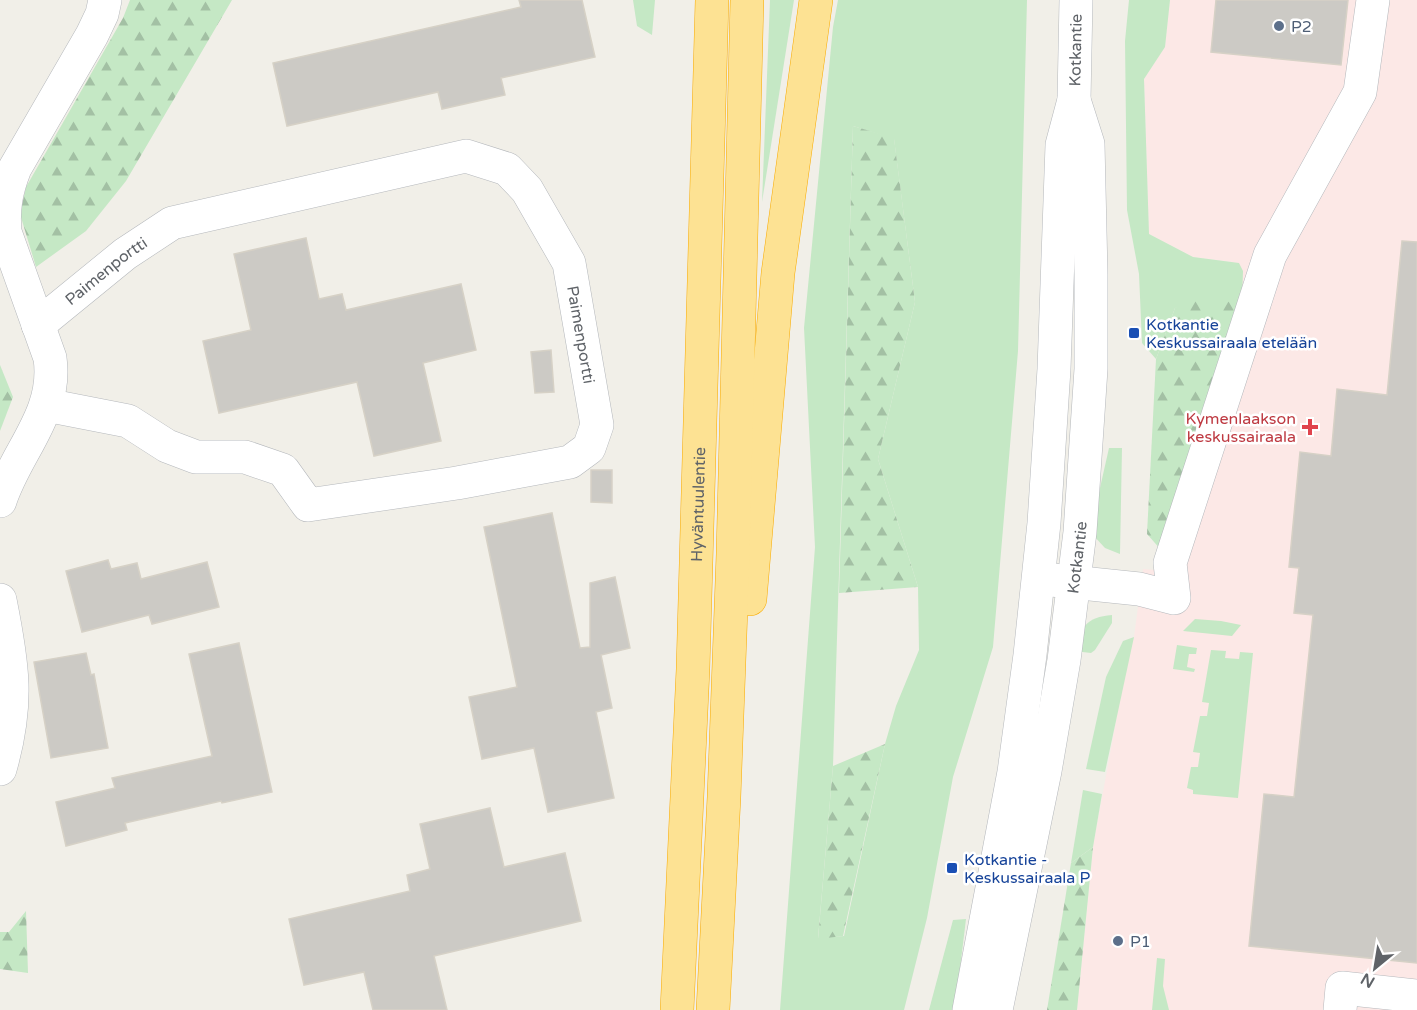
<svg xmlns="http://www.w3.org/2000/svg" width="1417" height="1010" font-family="'Varela Round',sans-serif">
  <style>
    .medical { fill: #fce8e6 }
    .grass { fill: #c5e8c5; fill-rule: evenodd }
    .forest { fill: url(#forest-firs) }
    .building { fill: #cccac5; stroke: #d6d1c6; stroke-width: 1.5 }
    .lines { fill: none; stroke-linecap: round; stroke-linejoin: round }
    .minor-casing { stroke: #b5b8bc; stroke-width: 34 }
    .highway-casing { stroke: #f9ab00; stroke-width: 34 }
    .minor { stroke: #fff; stroke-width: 33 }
    .highway { stroke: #fde293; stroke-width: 33 }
    .service-dot { fill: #5c6f8a; stroke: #fff; stroke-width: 2 }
    .transit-dot { fill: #1a4fb4; stroke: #fff; stroke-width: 2 }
    .health-dot { fill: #e0444e; stroke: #fff; stroke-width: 2 }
    .labels { text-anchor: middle; stroke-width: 5; stroke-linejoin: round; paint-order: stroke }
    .service-label { font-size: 16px; fill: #4e5e75; stroke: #fff; text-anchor: start }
    .street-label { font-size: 16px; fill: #5f6368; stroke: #fff }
    .transit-label { font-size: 16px; fill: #164399; stroke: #fff; text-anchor: start }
    .health-label { font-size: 16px; fill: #be3a42; stroke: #fff; text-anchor: end }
  </style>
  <defs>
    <pattern id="forest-firs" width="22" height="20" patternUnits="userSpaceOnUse" patternTransform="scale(1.5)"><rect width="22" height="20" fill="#c5e8c5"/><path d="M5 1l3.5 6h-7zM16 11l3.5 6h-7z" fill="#a3c0a4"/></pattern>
  </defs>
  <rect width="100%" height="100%" fill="#f1efe8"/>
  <polygon class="medical" points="1170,0 1417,0 1417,1010 1077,1010 1093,847 1127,661 1134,637 1143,569 1156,570 1232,262 1193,257 1149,234 1144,79 1165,47"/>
  <g class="grass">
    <polygon points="633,0 655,0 652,35 637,26"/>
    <polygon points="770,0 794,0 762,202"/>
    <path d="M838 0H1027L1018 351 993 647 953 777 927 918 904 1010H780L815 547 804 328 833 27ZM853 126 894 139 915 302 878 459 918 587 919 650 896 706 885 744 844 936 818 938 833 766Z"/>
    <polygon points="1129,0 1170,0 1165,47 1144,79 1149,234 1193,257 1239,263 1243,271 1242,303 1175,308 1156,359 1142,343 1139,274 1127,210 1125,41"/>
    <polygon points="1109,448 1122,448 1120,554 1105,548 1093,535 1093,519"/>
    <path d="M1112 615V623L1095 650 1091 653 1074 651C1080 628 1086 617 1112 615Z"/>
    <polygon points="1195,619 1221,621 1241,625 1232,636 1183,631"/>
    <polygon points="1134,637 1105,772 1086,769 1106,677 1123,641"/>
    <polygon points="1177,645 1197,648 1196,654 1189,654 1187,667 1195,669 1194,672 1173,669"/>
    <polygon points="1211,650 1226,651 1225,658 1239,659 1240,652 1253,653 1238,798 1193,794 1193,790 1187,788 1191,767 1198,767 1200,753 1193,752 1200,716 1207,716 1209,703 1202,702"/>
    <polygon points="1083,790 1102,794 1093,847 1071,863"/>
    <polygon points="966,919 955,1010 929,1010 953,920"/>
    <polygon points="1157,958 1165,959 1163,986 1169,1010 1152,1010"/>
  </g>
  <g class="forest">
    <polygon points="130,0 232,0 126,181 86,231 36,267 20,214 26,187 123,18"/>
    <polygon points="853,126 894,138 915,302 878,459 918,587 839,593"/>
    <polygon points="1198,298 1242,303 1162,551 1147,534 1156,359 1175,308"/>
    <polygon points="0,365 13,397 0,431"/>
    <polygon points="885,744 843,936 818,939 833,766"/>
    <polygon points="1093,847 1077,1010 1047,1010 1071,863"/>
    <polygon points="26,911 28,973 0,969 0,932 9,932"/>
  </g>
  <g class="building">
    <polygon points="519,0 582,0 595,57 501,78 505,95 442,109 438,92 287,126 273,63 521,7"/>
    <polygon points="1216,0 1348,0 1341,65 1211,52"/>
    <polygon points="306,238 319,299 342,294 346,310 461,284 476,350 423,363 441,441 374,456 357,382 219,413 203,341 251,330 234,254"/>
    <polygon points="1402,241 1417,242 1417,963 1249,946 1264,794 1294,797 1313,615 1294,613 1299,568 1289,567 1300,452 1331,456 1337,389 1387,395"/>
    <polygon points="551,350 554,392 535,393 531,352"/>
    <polygon points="591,470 612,470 612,503 591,502"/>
    <polygon points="552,513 580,648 590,647 590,583 615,577 630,648 601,655 612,708 596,712 614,798 548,812 534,748 482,759 469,697 517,687 484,527"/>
    <polygon points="108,560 111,569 137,563 141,579 207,562 219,607 152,624 149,615 82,632 66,571"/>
    <polygon points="239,643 272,792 222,803 221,801 125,823 127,830 66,846 56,802 115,788 112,778 212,756 189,654"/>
    <polygon points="86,653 91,675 94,674 108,748 51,758 34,662"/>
    <polygon points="490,808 504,867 565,853 581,921 434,956 447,1010 373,1010 364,972 304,985 289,919 410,891 407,875 430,869 420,824"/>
  </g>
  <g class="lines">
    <defs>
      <g id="minor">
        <path id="s1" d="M38 325 125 254 172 223 466 156 507 169 527 190 569 263 597 425 589 448 570 462 457 483 308 505 283 470 245 457H196L167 446 128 421 46 405"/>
        <path d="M0 501C16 451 58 414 50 358L5 232C3 208 6 191 15 168L92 35 102 14 105 0"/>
        <polyline points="1052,580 1139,589 1174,598 1170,563 1270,255 1360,92 1373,0"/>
        <path d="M0 600C13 665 19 704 0 769"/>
        <path id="s2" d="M969 1010 1014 772 1030 655 1044 523 1054 369 1062 145 1074 100 1076 0"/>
        <path id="s3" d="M996 1010 1045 771 1064 660 1080 532 1091 369V274L1088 144 1074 100"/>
        <polyline points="1340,1010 1342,988 1417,996"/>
      </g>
      <g id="highway">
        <polyline points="750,599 778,273 816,0"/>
        <path id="s4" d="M677 1010 693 669 712 0"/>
        <polyline points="713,1010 724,797 733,554 747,0"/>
      </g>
    </defs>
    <use href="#minor" class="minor-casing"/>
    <use href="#highway" class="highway-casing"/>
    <use href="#minor" class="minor"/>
    <use href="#highway" class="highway"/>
  </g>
  <g class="service-dot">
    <circle cx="1279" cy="26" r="6"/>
    <circle cx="1118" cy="941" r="6"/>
  </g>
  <g class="transit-dot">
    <rect x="1128" y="327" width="12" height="12" rx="3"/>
    <rect x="946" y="862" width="12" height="12" rx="3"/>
  </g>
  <path class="health-dot" d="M1307 418h6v6h6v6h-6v6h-6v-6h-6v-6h6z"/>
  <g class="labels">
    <g class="service-label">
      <text x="1291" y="32">P2</text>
      <text x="1130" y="947">P1</text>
    </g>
    <g class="street-label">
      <text dy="6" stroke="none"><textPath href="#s2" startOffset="968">Kotkantie</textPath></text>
      <text dy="6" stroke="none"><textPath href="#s1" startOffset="87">Paimenportti</textPath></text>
      <text dy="6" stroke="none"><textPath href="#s1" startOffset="699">Paimenportti</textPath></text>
      <text dy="6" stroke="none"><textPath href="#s4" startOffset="506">Hyväntuulentie</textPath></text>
      <text dy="6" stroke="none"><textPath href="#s3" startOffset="460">Kotkantie</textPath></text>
    </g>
    <g class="transit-label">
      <text x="1146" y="330">Kotkantie<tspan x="1146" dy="18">Keskussairaala etelään</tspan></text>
      <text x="964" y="865">Kotkantie -<tspan x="964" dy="18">Keskussairaala P</tspan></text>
    </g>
    <g class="health-label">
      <text x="1296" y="424">Kymenlaakson<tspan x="1296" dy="18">keskussairaala</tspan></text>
    </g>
  </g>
  <g transform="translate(1375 968) rotate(210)" stroke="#ffffff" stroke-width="4.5" paint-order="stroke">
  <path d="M0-4.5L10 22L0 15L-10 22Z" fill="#5f6368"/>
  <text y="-9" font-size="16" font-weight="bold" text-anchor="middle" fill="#5f6368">N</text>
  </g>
</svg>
